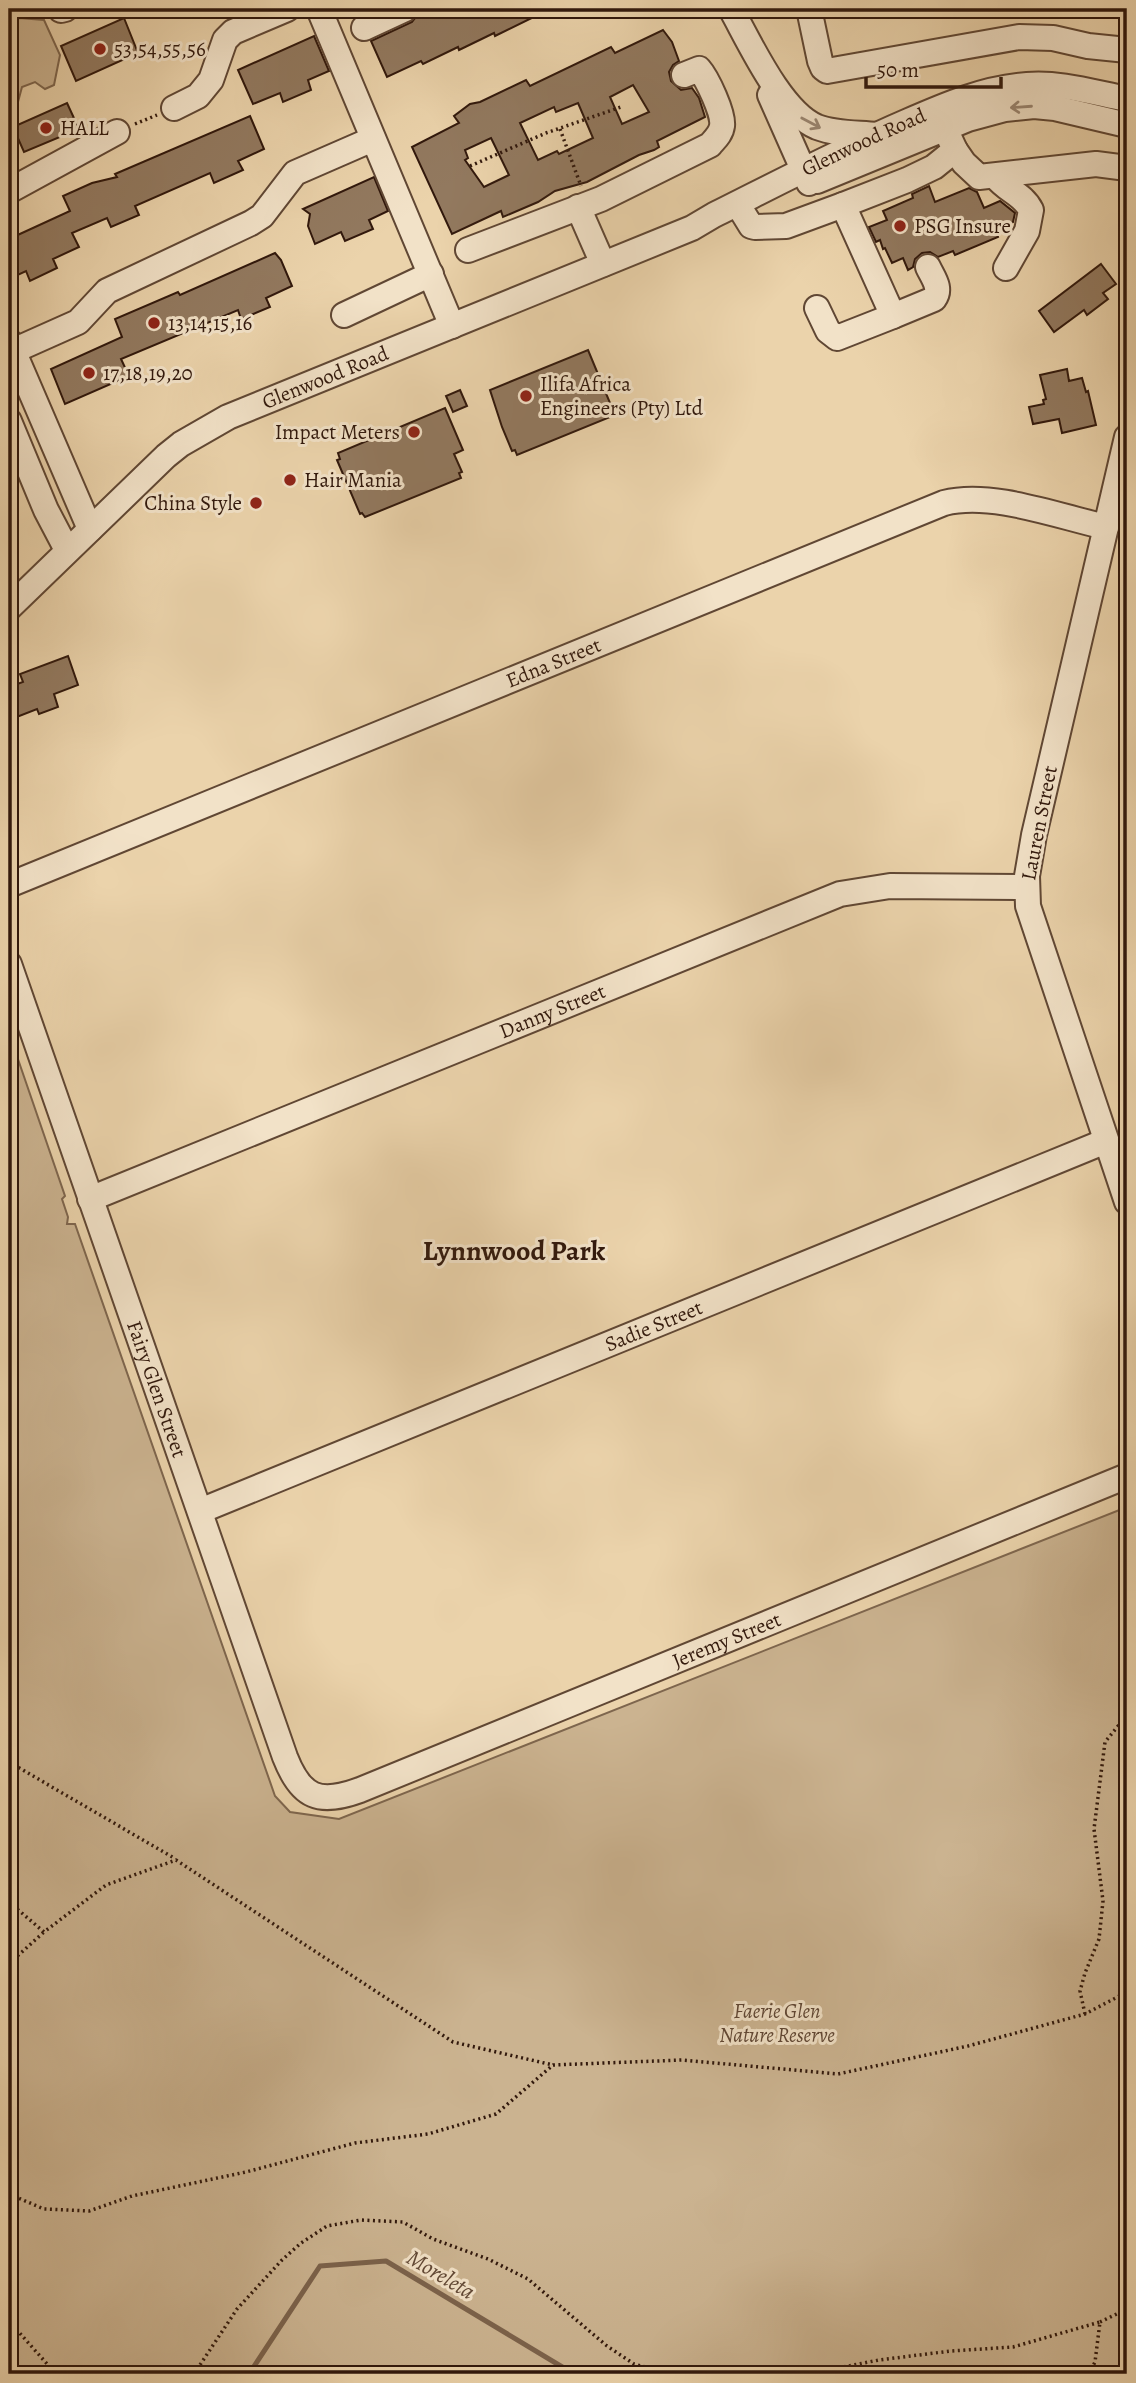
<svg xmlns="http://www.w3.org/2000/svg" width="1136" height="2383" font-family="Alegreya,serif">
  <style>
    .park { fill: #cbb390; stroke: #7e664e; stroke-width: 2 }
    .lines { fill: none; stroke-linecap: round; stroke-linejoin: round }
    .stream { stroke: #7b624b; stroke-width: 5 }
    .building { fill: #92795f; stroke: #31180c; stroke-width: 2; fill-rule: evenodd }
    .minor-casing { stroke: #604734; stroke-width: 28 }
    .path { stroke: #31180c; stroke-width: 3.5; stroke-dasharray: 2 3.5; stroke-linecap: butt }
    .minor { stroke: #f2e2c8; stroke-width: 24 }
    .oneway { stroke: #9b8773 }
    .poi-dot { fill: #8f2418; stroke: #f2e2c8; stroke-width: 2.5 }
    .labels { text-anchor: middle; stroke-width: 6; stroke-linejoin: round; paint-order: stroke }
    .poi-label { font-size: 21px; fill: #31180c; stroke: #f2e2c8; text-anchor: start }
    .street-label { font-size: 21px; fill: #31180c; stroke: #f2e2c8 }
    .park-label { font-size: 21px; font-style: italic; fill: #5f4634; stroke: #f2e2c8 }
    .water-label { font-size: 23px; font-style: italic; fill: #624936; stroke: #f2e2c8 }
    .district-label { font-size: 28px; font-weight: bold; fill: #31180c; stroke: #f2e2c8 }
  </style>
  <rect width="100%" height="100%" fill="#ebd3ab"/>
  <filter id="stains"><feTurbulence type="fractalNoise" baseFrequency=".00286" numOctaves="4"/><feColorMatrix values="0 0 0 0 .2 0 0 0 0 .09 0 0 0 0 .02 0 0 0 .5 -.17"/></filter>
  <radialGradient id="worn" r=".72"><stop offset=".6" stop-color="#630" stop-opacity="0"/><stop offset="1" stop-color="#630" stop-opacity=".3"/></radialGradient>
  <g class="park">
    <polygon points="19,18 44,20 60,55 54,85 45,89 35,82 22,87 18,102 9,101 9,23"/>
    <polygon points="9,1033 65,1196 62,1199 68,1217 67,1224 75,1224 275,1796 290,1812 339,1819 1127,1507 1127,2374 9,2374"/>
  </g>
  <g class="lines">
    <polyline class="stream" points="249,2374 320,2266 386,2261 574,2374"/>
  </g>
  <g class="building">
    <polygon points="422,9 469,9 472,14 483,9 550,9 495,36 494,33 459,50 458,47 423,64 421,61 387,77 371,41 412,22"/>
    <polygon points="124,18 138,53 76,81 61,46"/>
    <path d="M663 30 672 42 679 61 673 65 669 72 671 81 681 90 692 88 699 98 705 117 657 141 659 147 654 150 639 155 587 182 555 191 538 202 503 217 501 211 452 234 412 147 459 123 454 116 470 104 480 102 526 80 530 86 611 47 615 53ZM633 85 649 112 622 124 610 97ZM578 103 593 138 559 154 557 151 538 160 520 123 554 107 556 112ZM491 138 509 175 484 187 465 160 468 158 465 150Z"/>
    <polygon points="314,36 329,71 308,80 311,90 283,102 280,93 253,104 238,70"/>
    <polygon points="67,103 79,129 24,152 13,127"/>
    <polygon points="250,116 264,149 238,161 243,170 214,183 210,173 135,206 139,215 111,227 107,218 72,233 79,247 53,259 57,268 30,281 26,271 9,279 9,239 70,211 63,196 92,183 117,177 115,174"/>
    <polygon points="374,177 388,211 369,220 373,229 345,241 341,232 315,244 308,226 310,214 303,209"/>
    <polygon points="929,186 935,202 969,188 977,192 984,208 1000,201 1015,213 1013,222 996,230 998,237 955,255 953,251 938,257 930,252 922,253 915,259 913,267 908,270 903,258 892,263 885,248 883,249 880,240 876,242 869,227 887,220 883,211 913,198 912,194"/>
    <polygon points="275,253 281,260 292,286 266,298 270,307 241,319 238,310 121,359 129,376 65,404 51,369 122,337 115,319 178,292 180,295"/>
    <polygon points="1101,264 1116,284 1103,293 1108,299 1087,315 1084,310 1054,332 1039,311"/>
    <polygon points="588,350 615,415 517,455 515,450 512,451 502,427 490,390"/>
    <polygon points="1067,369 1069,381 1082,378 1086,392 1088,391 1096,425 1062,433 1059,419 1033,424 1029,407 1044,404 1043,400 1046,399 1040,375"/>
    <polygon points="460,390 467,406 453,412 446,396"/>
    <polygon points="445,408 463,450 454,454 462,472 459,473 461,478 365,517 362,513 360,514 337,460 340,459 338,453"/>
    <polygon points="68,656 78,685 54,694 58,707 39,714 37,709 9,720 9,687 23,682 20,674"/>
  </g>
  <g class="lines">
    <defs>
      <g id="minor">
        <polyline points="319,9 452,326"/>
        <path d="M731 9C750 43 781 112 817 127 835 134 857 133 877 135"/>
        <polyline points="809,9 820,61 823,68 827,71 1019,37 1053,38 1088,46 1127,50"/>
        <polyline points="61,10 65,9"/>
        <polyline points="364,28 405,9"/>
        <polyline points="770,95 809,183"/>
        <polyline points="174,108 198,96 211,80 225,40 233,32 287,9"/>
        <polyline points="955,150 964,163 979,177 1096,164 1127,168"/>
        <path d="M996 177C1007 191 1023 194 1031 210L1027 231 1006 268"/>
        <polyline points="817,181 968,119 1005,109 1034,106 1055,108 1127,125"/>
        <polyline points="9,191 117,132"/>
        <path d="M843 205 893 316 934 299C942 288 933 278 928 267"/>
        <polyline points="578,207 603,264"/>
        <polyline points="743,213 751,226 755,227 786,226 843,205 907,180 934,167 955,150 938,113"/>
        <path d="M468 250 601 199 710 145C715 139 721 134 722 126 724 114 707 78 699 69L684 75"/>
        <polyline points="817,308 828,331 837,338 893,316"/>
        <polyline points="344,315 431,274"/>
        <polyline points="9,341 90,529"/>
        <polyline points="13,351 78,322 107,291 251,223 262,216 295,173 373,139"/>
        <polyline points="9,421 46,510 67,550"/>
        <polyline points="1127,437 1034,835 1027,876 1028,906 1127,1202"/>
        <path id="s1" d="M9 608 166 456 181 444 228 417 692 228 714 215C778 183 841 150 906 122 945 105 984 88 1027 85 1060 82 1095 93 1127 99"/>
        <path id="s2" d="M9 885 944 503C992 491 1057 516 1106 527"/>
        <path id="s3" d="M9 964 285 1757C301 1798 319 1805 360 1790L1127 1476"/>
        <path id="s4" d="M90 1199 840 894 890 886 1026 887"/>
        <path id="s5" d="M200 1511 1106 1141"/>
      </g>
    </defs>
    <use href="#minor" class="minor-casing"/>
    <g class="path">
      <polyline points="9,14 42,12"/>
      <polyline points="135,124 157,115"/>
      <polyline points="560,129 581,186"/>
      <polyline points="470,166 546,133 621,107"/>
      <polyline points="9,1762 174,1858"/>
      <polyline points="9,1902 44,1932 106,1885 176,1860 453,2042 553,2065"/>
      <polyline points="9,1981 13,1960 44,1932"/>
      <polyline points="1085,2014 1080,1991 1085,1973 1099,1939 1103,1901 1094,1829 1105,1742 1118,1726 1127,1721"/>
      <polyline points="9,2194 44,2209 89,2211 132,2196 246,2172 355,2143 428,2134 496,2114 553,2065 682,2060 838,2074 968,2046 1085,2014 1127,1992"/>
      <polyline points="9,2321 56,2374"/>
      <polyline points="1100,2322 1127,2309"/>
      <polyline points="194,2374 237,2309 282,2260 301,2243 327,2226 361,2220 403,2222 433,2239 488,2259 528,2279 607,2346 634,2364 664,2372 709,2374"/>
      <polyline points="767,2374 828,2370 879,2360 951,2351 1013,2347 1100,2322 1095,2362 1089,2374"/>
    </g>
    <use href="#minor" class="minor"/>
  </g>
  <defs><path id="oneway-shaft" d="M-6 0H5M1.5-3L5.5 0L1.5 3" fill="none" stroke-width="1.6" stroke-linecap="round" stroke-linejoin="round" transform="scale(1.75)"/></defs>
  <g class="oneway">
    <use href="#oneway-shaft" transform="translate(1021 107) rotate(176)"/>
    <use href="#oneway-shaft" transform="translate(811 123) rotate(28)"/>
  </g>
  <g class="poi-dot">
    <circle cx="100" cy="49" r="7"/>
    <circle cx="46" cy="128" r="7"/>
    <circle cx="900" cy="226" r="7"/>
    <circle cx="154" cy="323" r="7"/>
    <circle cx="89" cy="373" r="7"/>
    <circle cx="526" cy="396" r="7"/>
    <circle cx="414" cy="432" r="7"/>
    <circle cx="290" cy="480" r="7"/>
    <circle cx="256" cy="503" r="7"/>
  </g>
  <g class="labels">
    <g class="poi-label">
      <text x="114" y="56">53,54,55,56</text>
      <text x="60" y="135">HALL</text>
      <text x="914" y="233">PSG Insure</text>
      <text x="168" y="330">13,14,15,16</text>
      <text x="103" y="380">17,18,19,20</text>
      <text x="540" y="391">Ilifa Africa<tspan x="540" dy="24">Engineers (Pty) Ltd</tspan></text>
      <text x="400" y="439" text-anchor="end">Impact Meters</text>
      <text x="304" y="487">Hair Mania</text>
      <text x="242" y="510" text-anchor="end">China Style</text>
    </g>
    <g class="street-label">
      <text dy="7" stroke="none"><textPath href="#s1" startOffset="985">Glenwood Road</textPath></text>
      <text dy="7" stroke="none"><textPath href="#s1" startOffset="397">Glenwood Road</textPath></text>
      <text dy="7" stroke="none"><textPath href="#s2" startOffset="588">Edna Street</textPath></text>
      <text transform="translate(1039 823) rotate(-79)" y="7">Lauren Street</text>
      <text dy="7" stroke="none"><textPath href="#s4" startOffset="499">Danny Street</textPath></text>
      <text dy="7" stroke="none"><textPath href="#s5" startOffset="490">Sadie Street</textPath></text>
      <text dy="7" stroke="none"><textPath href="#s3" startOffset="450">Fairy Glen Street</textPath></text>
      <text dy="7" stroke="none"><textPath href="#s3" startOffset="1332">Jeremy Street</textPath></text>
    </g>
    <g class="park-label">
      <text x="777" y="2018">Faerie Glen<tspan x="777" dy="24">Nature Reserve</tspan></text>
    </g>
    <g class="water-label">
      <text transform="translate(441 2274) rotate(31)" y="8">Moreleta</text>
    </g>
    <g class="district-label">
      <text x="514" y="1260">Lynnwood Park</text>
    </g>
  </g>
  <rect width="1136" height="2383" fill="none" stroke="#ebd3ab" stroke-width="35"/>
  <rect x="10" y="10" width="1115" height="2362" fill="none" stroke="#31180c" stroke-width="3.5"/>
  <rect x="18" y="18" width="1101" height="2348" fill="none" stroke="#31180c" stroke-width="2"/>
  <path d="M866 77v10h135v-10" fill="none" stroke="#31180c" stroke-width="3.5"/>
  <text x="877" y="77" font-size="21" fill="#31180c" stroke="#f2e2c8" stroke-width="5" paint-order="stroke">50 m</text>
  <rect width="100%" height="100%" filter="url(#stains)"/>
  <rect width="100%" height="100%" fill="url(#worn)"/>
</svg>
